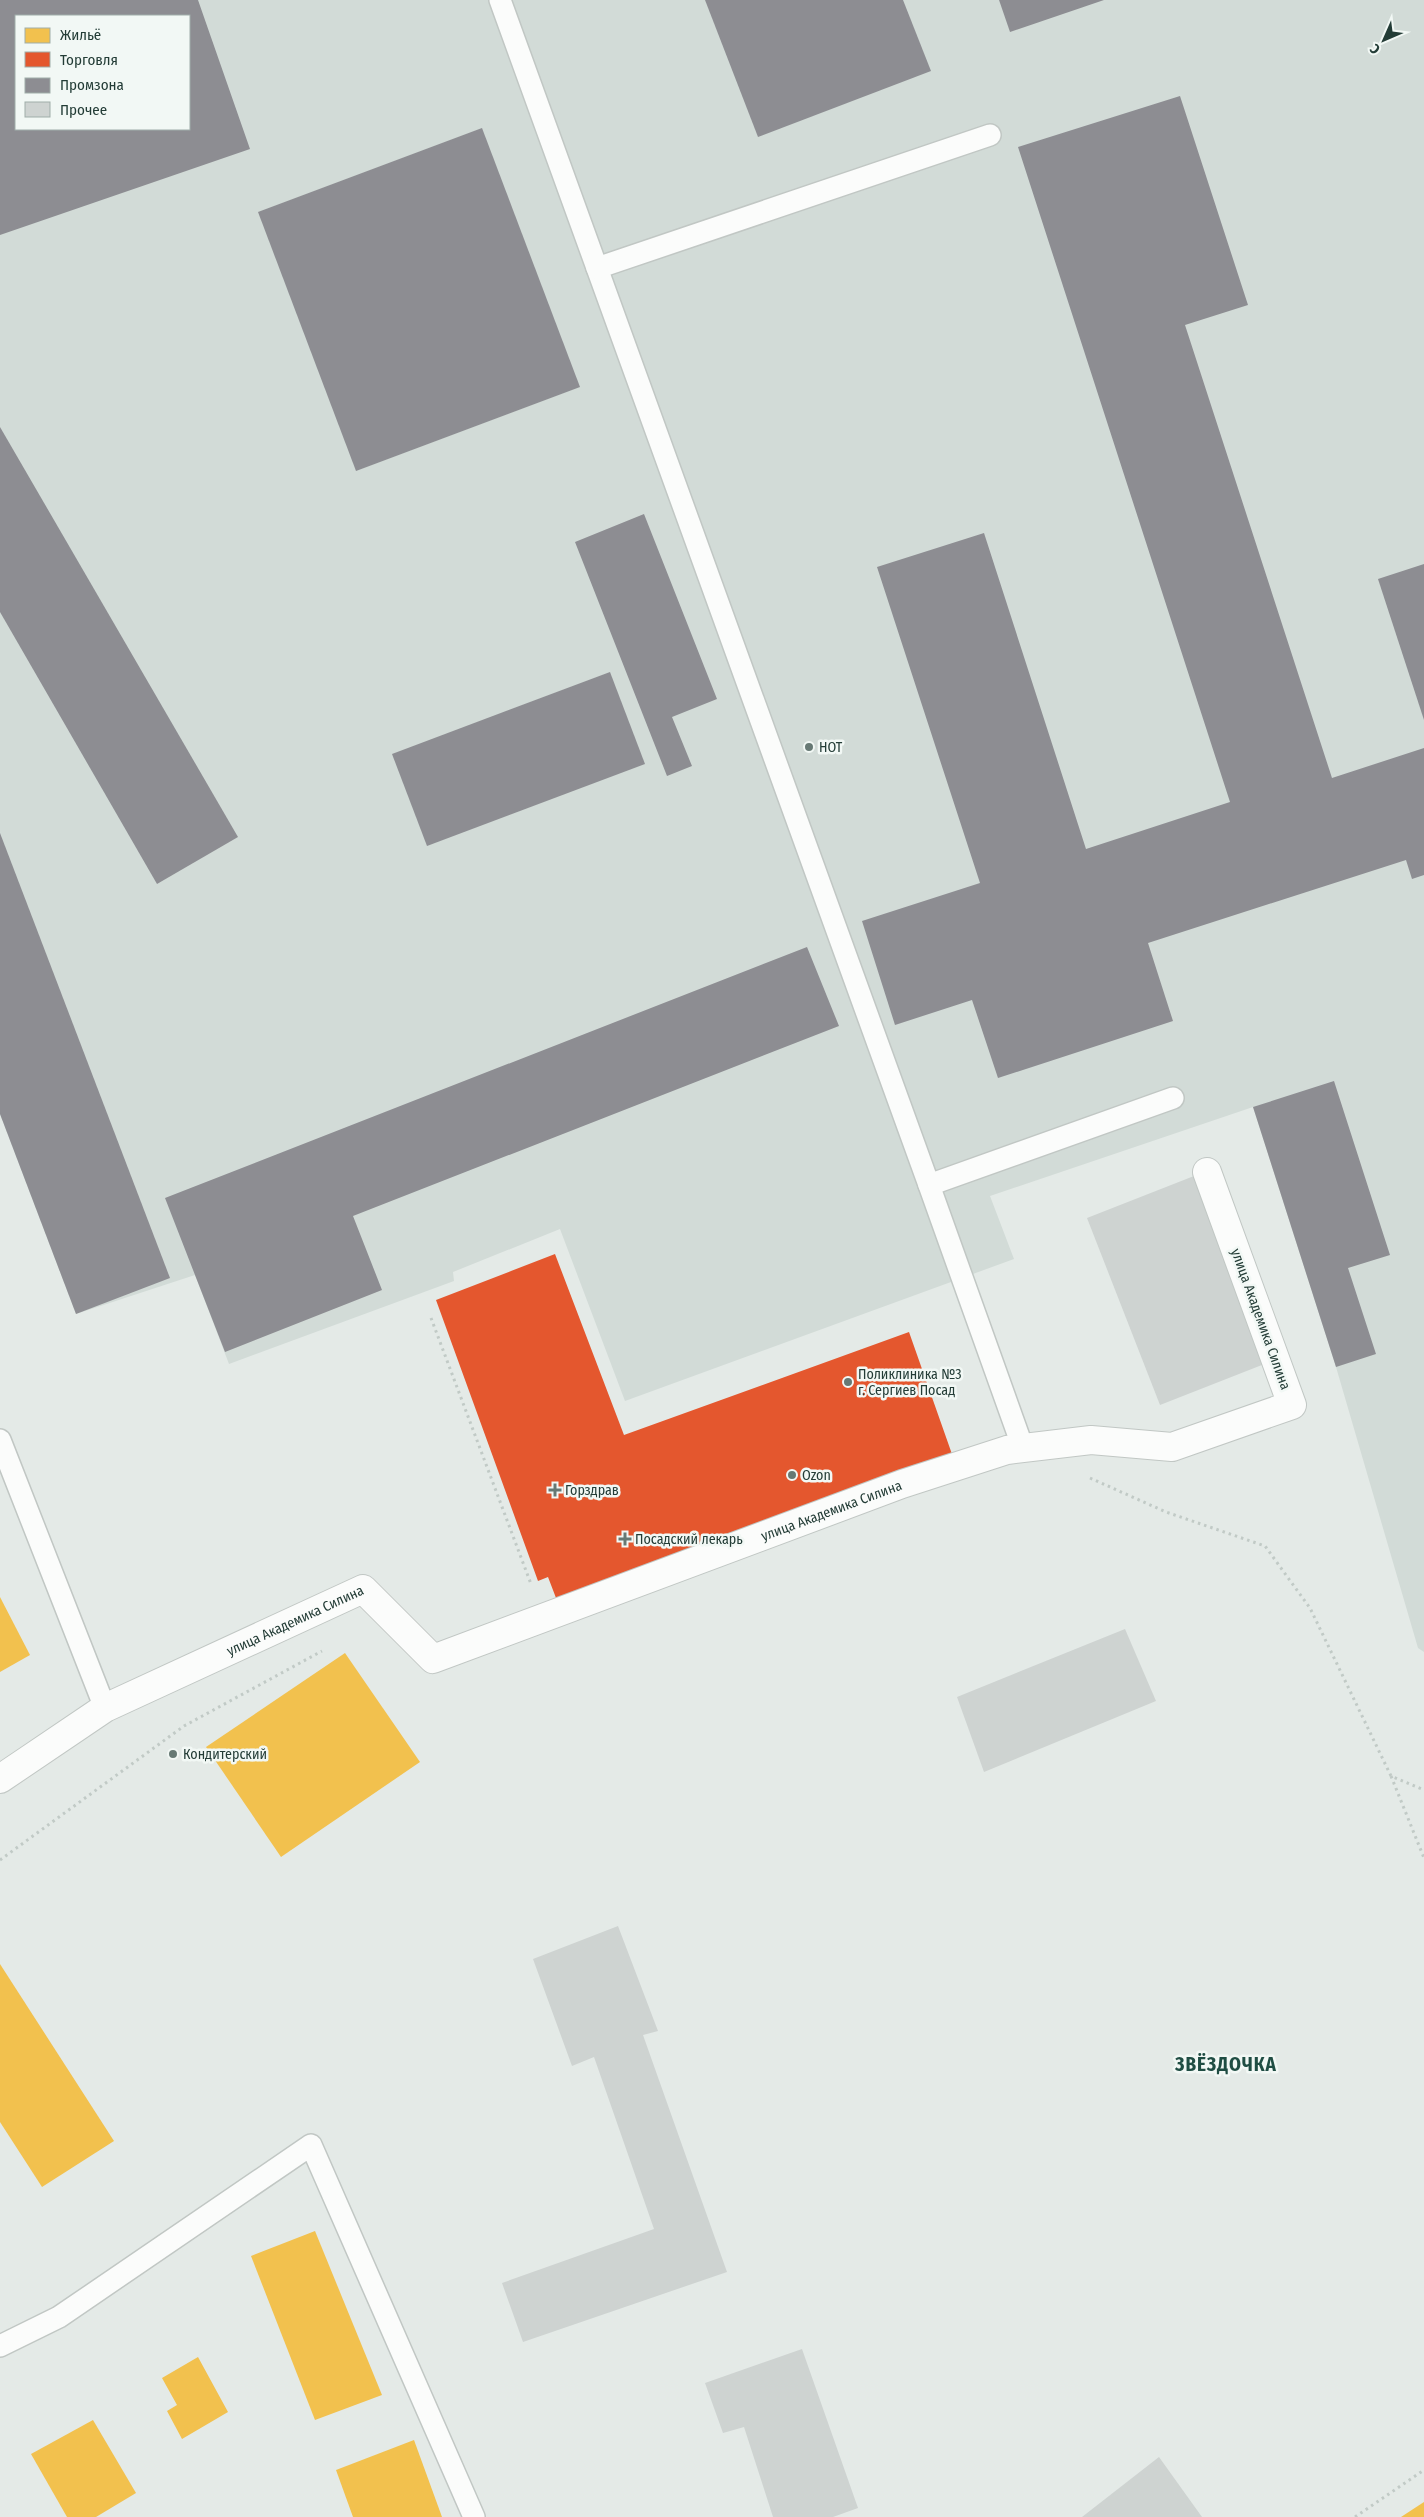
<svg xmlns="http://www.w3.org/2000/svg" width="1424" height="2517" font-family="'Fira Sans Condensed',sans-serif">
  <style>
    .built { fill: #d2dbd7; fill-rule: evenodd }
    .homes { fill: #f2c14e }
    .shops { fill: #e4572e }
    .industry { fill: #8d8d92; fill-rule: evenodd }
    .building { fill: #ced3d1 }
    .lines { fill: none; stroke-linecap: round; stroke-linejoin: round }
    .lane-casing { stroke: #c1c7c4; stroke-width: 24 }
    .street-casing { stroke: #c1c7c4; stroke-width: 30 }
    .path { stroke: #c1cac6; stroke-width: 3; stroke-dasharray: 2.5 4; stroke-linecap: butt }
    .lane { stroke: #fbfcfb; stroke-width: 21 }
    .street { stroke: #fbfcfb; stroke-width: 28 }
    .poi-dot { fill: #677974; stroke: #f2f8f5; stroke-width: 2 }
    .labels { text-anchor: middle; stroke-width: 5; stroke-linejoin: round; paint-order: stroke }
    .poi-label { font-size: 14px; fill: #233c36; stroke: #f2f8f5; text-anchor: start }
    .street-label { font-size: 14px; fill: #233c36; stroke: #f2f8f5 }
    .district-label { font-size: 19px; font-weight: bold; letter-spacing: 1px; fill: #1f4d43; stroke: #f2f8f5 }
  </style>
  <rect width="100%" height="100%" fill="#e4eae7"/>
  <path class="built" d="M0 0H1424V1652L1418 1648 1336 1367 1253 1107 990 1196 1014 1259 625 1401 560 1229 453 1272 454 1281 229 1364 195 1275 76 1314 0 1114ZM16 16H189V129H16Z"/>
  <g class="homes">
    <polygon points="0,1597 30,1655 0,1672"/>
    <polygon points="345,1653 420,1762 281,1857 206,1747"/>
    <polygon points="0,1964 114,2141 42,2187 0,2122"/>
    <polygon points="315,2231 382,2395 315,2420 251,2256"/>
    <polygon points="198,2357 228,2412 182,2439 167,2411 177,2405 162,2378"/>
    <polygon points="93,2420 136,2493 96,2517 67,2517 31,2454"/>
    <polygon points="414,2440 442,2517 353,2517 336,2470"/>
    <polygon points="1424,2502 1424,2517 1401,2517"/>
  </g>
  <polygon class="shops" points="555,1254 624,1435 909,1332 953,1457 561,1611 548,1577 538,1581 436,1300"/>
  <g class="industry">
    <path d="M0 0H198L250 149 0 235ZM16 16H189V129H16Z"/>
    <polygon points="705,0 903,0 931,71 758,137"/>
    <polygon points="999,0 1104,0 1010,32"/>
    <polygon points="1180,96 1248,305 1185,325 1332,778 1424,748 1424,875 1412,879 1406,860 1148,943 1173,1021 998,1078 972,1000 895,1025 862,921 980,883 877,567 984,533 1086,849 1230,802 1018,147"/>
    <polygon points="482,128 580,387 356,471 258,212"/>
    <polygon points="0,427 238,837 157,884 0,612"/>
    <polygon points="644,514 717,699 672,717 692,766 667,776 575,542"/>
    <polygon points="1424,564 1424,720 1378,579"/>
    <polygon points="610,672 645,764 427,846 392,754"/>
    <polygon points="0,833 170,1278 76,1314 0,1114"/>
    <polygon points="807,947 839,1026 353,1216 382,1290 225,1352 165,1198"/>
    <polygon points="1334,1081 1390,1255 1348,1268 1376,1354 1336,1367 1253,1107"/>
  </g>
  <g class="building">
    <polygon points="1194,1176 1267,1363 1160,1405 1087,1218"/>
    <polygon points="1125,1629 1156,1701 984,1772 957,1697"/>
    <polygon points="618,1926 658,2031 643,2035 727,2272 523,2342 502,2283 654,2229 594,2057 572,2066 533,1959"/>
    <polygon points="802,2349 858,2508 833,2517 773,2517 744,2427 723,2433 705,2383"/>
    <polygon points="1159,2457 1202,2517 1082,2517"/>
  </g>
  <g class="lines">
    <defs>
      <g id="lane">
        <polyline points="500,0 929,1185"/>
        <polyline points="597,268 990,135"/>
        <polyline points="0,1440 105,1708"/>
        <polyline points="1023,1448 929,1185 1173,1098"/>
        <polyline points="0,2346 59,2317 311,2145 474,2517"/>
      </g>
      <g id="street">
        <path id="s1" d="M0 1779 105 1708 363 1589 433 1659 902 1484 1007 1450 1091 1440 1172 1447 1292 1405 1207 1172"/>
      </g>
    </defs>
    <use href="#lane" class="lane-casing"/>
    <use href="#street" class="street-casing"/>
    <g class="path">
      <polyline points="431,1318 531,1584"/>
      <polyline points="1090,1478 1166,1512 1265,1546 1310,1608 1391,1776 1424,1790"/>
      <polyline points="1391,1776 1424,1858"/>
      <polyline points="0,1860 184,1726 322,1651"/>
      <polyline points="1355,2517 1424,2470"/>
    </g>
    <use href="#lane" class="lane"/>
    <use href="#street" class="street"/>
  </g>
  <g class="poi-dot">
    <circle cx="809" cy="747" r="5"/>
    <circle cx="848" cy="1382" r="5"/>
    <circle cx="792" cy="1475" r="5"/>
    <path d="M552.5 1482.5h5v5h5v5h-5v5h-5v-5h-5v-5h5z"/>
    <path d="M622.5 1531.5h5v5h5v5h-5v5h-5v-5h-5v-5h5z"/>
    <circle cx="173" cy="1754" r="5"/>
  </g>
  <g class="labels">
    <g class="poi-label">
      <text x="819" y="752">НОТ</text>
      <text x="858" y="1379">Поликлиника №3<tspan x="858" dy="16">г. Сергиев Посад</tspan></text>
      <text x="802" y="1480">Ozon</text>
      <text x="565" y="1495">Горздрав</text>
      <text x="635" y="1544">Посадский лекарь</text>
      <text x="183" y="1759">Кондитерский</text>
    </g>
    <g class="street-label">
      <text transform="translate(1261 1319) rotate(70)" y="5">улица Академика Силина</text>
      <text dy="5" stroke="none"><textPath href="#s1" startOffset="935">улица Академика Силина</textPath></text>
      <text dy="5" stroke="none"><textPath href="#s1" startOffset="336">улица Академика Силина</textPath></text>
    </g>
    <g class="district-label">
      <text x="1226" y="2071">ЗВЁЗДОЧКА</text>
    </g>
  </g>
  <rect x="15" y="15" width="175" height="115" fill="#f2f8f5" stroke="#9fada9"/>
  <rect x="25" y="28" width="25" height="15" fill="#f2c14e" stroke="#9fada9"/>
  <text x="60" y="40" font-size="15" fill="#233c36">Жильё</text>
  <rect x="25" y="52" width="25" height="15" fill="#e4572e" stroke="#9fada9"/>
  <text x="60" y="65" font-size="15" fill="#233c36">Торговля</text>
  <rect x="25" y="78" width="25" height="15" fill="#8d8d92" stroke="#9fada9"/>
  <text x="60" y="90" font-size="15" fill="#233c36">Промзона</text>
  <rect x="25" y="102" width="25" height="15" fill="#ced3d1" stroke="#9fada9"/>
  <text x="60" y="115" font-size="15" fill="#233c36">Прочее</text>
  <g transform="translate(1384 40) rotate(225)" stroke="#f2f8f5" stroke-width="4" paint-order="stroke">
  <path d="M0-4L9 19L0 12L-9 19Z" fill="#233c36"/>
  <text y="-8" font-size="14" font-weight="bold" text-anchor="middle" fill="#233c36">С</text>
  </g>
</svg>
